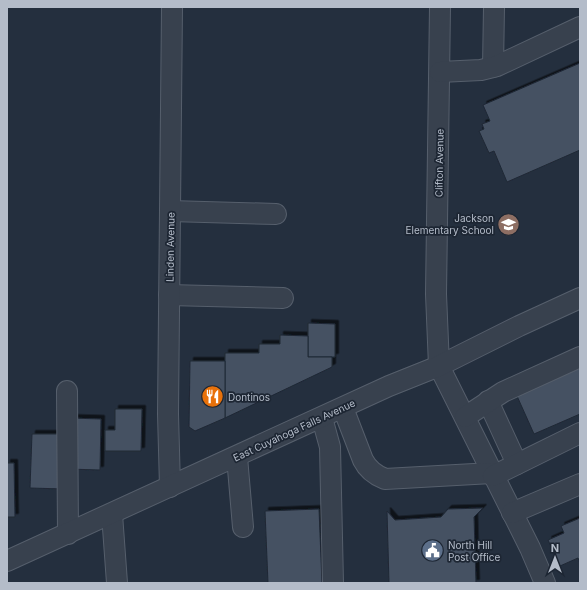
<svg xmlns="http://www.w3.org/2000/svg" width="587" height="590" font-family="Inter,sans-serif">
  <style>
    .building { fill: #455162; stroke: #1f2835; filter: url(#shadow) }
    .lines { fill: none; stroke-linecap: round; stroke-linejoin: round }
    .minor-casing { stroke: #565f6c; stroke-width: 22 }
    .minor { stroke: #38414e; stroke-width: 20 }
    .labels { text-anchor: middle; stroke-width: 3.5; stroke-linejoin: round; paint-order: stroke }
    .street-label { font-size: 10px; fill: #b4bcc9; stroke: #1d2633 }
    .poi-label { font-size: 10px; fill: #b4bcc9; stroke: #1d2633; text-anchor: start }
  </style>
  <defs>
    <filter id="shadow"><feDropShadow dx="3.5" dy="-3.5" stdDeviation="0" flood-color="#0009"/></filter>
  </defs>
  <rect width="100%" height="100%" fill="#242f3e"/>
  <g class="building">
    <polygon points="580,63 580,150 507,182 494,151 489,153 479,131 484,129 482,124 490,121 483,105"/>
    <polygon points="308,323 335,324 335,357 308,357"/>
    <polygon points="280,335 308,336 308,357 332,357 332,367 225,418 225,353 259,353 259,344 280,344"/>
    <polygon points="190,361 225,361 225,418 195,431 189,427"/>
    <polygon points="580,368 580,414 534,434 517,396"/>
    <polygon points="115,409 142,409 141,451 105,451 105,430 115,430"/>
    <polygon points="70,418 101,419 100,470 68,469"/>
    <polygon points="32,434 65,434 64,489 30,488"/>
    <polygon points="7,463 14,463 15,517 7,517"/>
    <polygon points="483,508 474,517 476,583 389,583 387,511 395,520 441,517 448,509"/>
    <polygon points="319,509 322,583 268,583 265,511"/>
    <polygon points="580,518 580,563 578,558 560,566 548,540 564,533 561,526"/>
  </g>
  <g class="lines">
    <defs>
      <g id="minor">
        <polyline points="440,7 436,294 439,366 530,548 545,583"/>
        <polyline points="493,67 494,7"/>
        <polyline points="440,72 481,70 497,66 580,27"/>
        <polyline points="170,211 276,214"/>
        <polyline points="169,295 283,298"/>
        <polyline points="67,391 68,534"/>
        <polyline points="488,401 517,464"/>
        <path d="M343 408 363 460C368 470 375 475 385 479L492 473"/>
        <polyline points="465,417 503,392 580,357"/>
        <polyline points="322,418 330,447 333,583"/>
        <polyline points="237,457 243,527"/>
        <polyline points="493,476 580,433"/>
        <polyline points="170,487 168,414 172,7"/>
        <polyline points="512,513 580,484"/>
        <polyline points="112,514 117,583"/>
        <polyline points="7,561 389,386 439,366 519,326 580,298"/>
      </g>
    </defs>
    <use href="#minor" class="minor-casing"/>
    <use href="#minor" class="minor"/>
  </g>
  <defs>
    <symbol id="school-disc" viewBox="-11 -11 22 22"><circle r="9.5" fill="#8d6e63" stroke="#1d2633"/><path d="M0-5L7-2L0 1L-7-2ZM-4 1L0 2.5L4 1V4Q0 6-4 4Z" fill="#fff"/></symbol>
    <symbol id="restaurant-disc" viewBox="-11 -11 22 22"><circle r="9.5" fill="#e8710a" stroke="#1d2633"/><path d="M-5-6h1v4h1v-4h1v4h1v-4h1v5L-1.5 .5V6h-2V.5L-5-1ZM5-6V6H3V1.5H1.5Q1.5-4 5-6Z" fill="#fff"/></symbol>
    <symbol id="civic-disc" viewBox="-11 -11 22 22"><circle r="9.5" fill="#5c6f8a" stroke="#1d2633"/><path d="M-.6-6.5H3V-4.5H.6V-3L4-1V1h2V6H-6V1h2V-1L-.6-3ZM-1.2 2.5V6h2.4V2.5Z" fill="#fff"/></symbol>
  </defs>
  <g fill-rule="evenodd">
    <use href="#school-disc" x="496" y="212" width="25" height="25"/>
    <use href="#restaurant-disc" x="200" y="384" width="25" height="25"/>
    <use href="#civic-disc" x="420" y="538" width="25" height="25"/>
  </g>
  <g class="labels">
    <g class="street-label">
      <text transform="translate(439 163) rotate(-89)" y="4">Clifton Avenue</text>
      <text transform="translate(170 247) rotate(-89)" y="4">Linden Avenue</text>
      <text transform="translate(294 430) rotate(-25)" y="4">East Cuyahoga Falls Avenue</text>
    </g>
    <g class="poi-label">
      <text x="494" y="222" text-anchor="end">Jackson<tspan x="494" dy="12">Elementary School</tspan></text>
      <text x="228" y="401">Dontinos</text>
      <text x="448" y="549">North Hill<tspan x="448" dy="12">Post Office</tspan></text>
    </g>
  </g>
  <rect width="587" height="590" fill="none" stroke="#b4bcc9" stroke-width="16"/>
  <g transform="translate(555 558)" stroke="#1d2633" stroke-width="3" paint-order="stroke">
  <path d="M0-3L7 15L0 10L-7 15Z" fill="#b4bcc9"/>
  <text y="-6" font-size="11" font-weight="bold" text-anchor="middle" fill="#b4bcc9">N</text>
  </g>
</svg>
